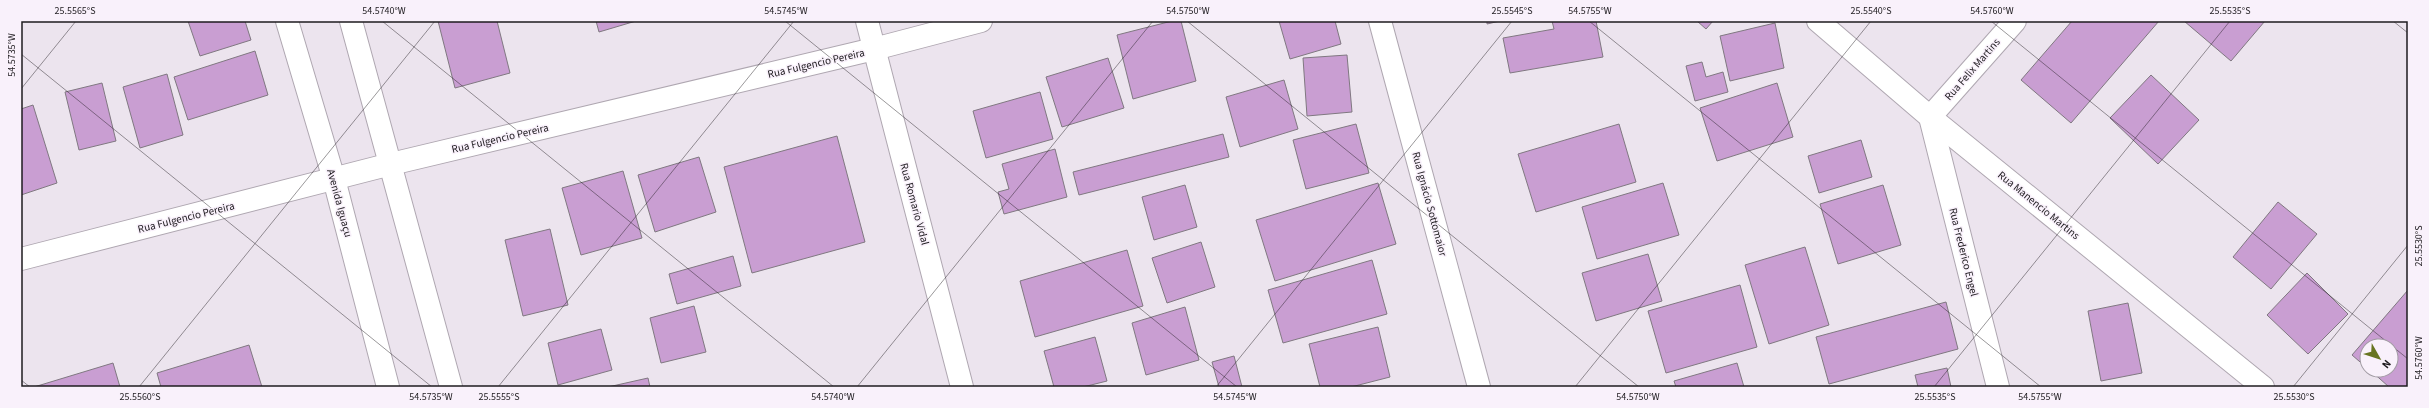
<svg xmlns="http://www.w3.org/2000/svg" width="2429" height="408" font-family="'Source Sans 3',sans-serif">
  <style>
    .building { fill: #c99ed2; stroke: #807881 }
    .lines { fill: none; stroke-linecap: round; stroke-linejoin: round }
    .minor-casing { stroke: #afa7b1; stroke-width: 24 }
    .minor { stroke: #fff; stroke-width: 22 }
    .ticks { fill: none; stroke: #1e1b1f; stroke-width: 1; stroke-opacity: 0.45 }
    .labels { text-anchor: middle; stroke-width: 3; stroke-linejoin: round; paint-order: stroke }
    .street-label { font-size: 11px; fill: #1e1b1f; stroke: #f9f1fb }
    .neatline { fill: none; stroke: #1e1b1f; stroke-width: 1.5 }
    .ticks-label { font-size: 10px; text-anchor: middle; fill: #1e1b1f }
  </style>
  <rect width="100%" height="100%" fill="#ece4ee"/>
  <g class="building">
    <polygon points="188,21 245,21 251,40 200,56"/>
    <polygon points="438,21 497,21 510,73 455,88"/>
    <polygon points="596,21 636,21 599,32"/>
    <polygon points="1172,21 1181,21 1196,81 1133,99 1117,35"/>
    <polygon points="1279,21 1335,21 1341,44 1290,59"/>
    <polygon points="1487,21 1500,21 1487,24"/>
    <polygon points="1552,21 1596,21 1603,57 1510,73 1503,38 1554,29"/>
    <polygon points="1697,21 1713,21 1706,29"/>
    <polygon points="2072,21 2159,21 2071,123 2021,80"/>
    <polygon points="2184,21 2265,21 2231,61"/>
    <polygon points="1775,23 1784,68 1730,81 1720,36"/>
    <polygon points="255,51 268,95 188,120 174,77"/>
    <polygon points="1347,55 1352,112 1307,116 1303,58"/>
    <polygon points="1108,58 1124,108 1062,127 1046,77"/>
    <polygon points="1702,62 1706,77 1723,72 1728,92 1695,101 1686,66"/>
    <polygon points="167,74 183,135 140,148 123,87"/>
    <polygon points="2151,75 2199,120 2158,164 2110,118"/>
    <polygon points="1284,80 1298,129 1240,147 1226,97"/>
    <polygon points="102,83 116,141 79,150 65,92"/>
    <polygon points="1777,83 1793,137 1717,161 1700,108"/>
    <polygon points="1040,92 1053,139 986,158 973,111"/>
    <polygon points="33,105 57,183 21,195 21,109"/>
    <polygon points="1356,124 1369,173 1306,189 1293,140"/>
    <polygon points="1619,124 1636,182 1536,212 1518,154"/>
    <polygon points="1223,134 1229,157 1079,195 1073,172"/>
    <polygon points="837,136 865,242 752,273 724,167"/>
    <polygon points="1861,140 1872,177 1819,193 1808,156"/>
    <polygon points="1055,149 1067,197 1004,214 998,192 1009,189 1002,164"/>
    <polygon points="699,157 716,212 655,232 638,175"/>
    <polygon points="623,171 642,238 581,255 562,188"/>
    <polygon points="1378,183 1396,244 1275,281 1256,220"/>
    <polygon points="1663,183 1679,235 1597,259 1582,207"/>
    <polygon points="1185,185 1197,227 1154,240 1142,197"/>
    <polygon points="1883,185 1901,245 1838,264 1820,204"/>
    <polygon points="2278,202 2317,234 2271,289 2233,257"/>
    <polygon points="550,229 568,305 523,316 505,240"/>
    <polygon points="1201,242 1215,287 1167,303 1152,258"/>
    <polygon points="1805,247 1829,325 1769,344 1745,265"/>
    <polygon points="1127,250 1143,306 1035,337 1020,281"/>
    <polygon points="1648,254 1662,301 1596,321 1582,273"/>
    <polygon points="733,256 741,286 677,304 669,274"/>
    <polygon points="1372,260 1387,314 1283,343 1268,290"/>
    <polygon points="2307,273 2348,314 2308,354 2267,315"/>
    <polygon points="1740,285 1757,347 1666,373 1648,311"/>
    <polygon points="2408,290 2408,387 2389,387 2370,370 2391,370 2391,346 2367,346 2367,368 2352,355"/>
    <polygon points="1946,302 1958,349 1829,384 1816,337"/>
    <polygon points="2128,303 2142,373 2101,381 2088,311"/>
    <polygon points="694,306 706,352 661,363 650,318"/>
    <polygon points="1185,307 1199,360 1146,375 1132,323"/>
    <polygon points="1378,327 1390,377 1351,387 1320,387 1309,344"/>
    <polygon points="601,329 612,370 558,385 548,343"/>
    <polygon points="1095,337 1107,381 1083,387 1054,387 1044,351"/>
    <polygon points="249,345 262,387 161,387 157,373"/>
    <polygon points="1234,356 1242,387 1219,387 1212,362"/>
    <polygon points="113,363 120,387 34,387"/>
    <polygon points="1737,363 1744,387 1676,387 1674,381"/>
    <polygon points="1947,368 1951,387 1918,387 1915,375"/>
    <polygon points="648,378 650,387 608,387"/>
  </g>
  <g class="lines">
    <defs>
      <g id="minor">
        <polyline points="287,21 334,179 388,387"/>
        <polyline points="351,21 451,387"/>
        <polyline points="867,21 962,387"/>
        <polyline points="1380,21 1479,387"/>
        <polyline points="1818,21 1930,117 2263,387"/>
        <polyline points="21,259 391,164 874,49 981,21"/>
        <polyline points="1998,387 1930,117 2015,21"/>
      </g>
    </defs>
    <use href="#minor" class="minor-casing"/>
    <use href="#minor" class="minor"/>
  </g>
  <path class="ticks" d="M382 21 834 387M785 21 1237 387M1187 21 1639 387M1589 21 2041 387M1991 21 2408 359M2393 21 2408 33M21 54 432 387M21 89 76 21M21 380 30 387M139 387 435 21M498 387 794 21M857 387 1153 21M1216 387 1512 21M1575 387 1871 21M1934 387 2230 21M2293 387 2408 245"/>
  <g class="labels">
    <g class="street-label">
      <text transform="translate(816 63) rotate(-13)" y="4">Rua Fulgencio Pereira</text>
      <text transform="translate(1972 69) rotate(-49)" y="4">Rua Felix Martins</text>
      <text transform="translate(500 138) rotate(-13)" y="4">Rua Fulgencio Pereira</text>
      <text transform="translate(340 203) rotate(75)" y="4">Avenida Iguaçu</text>
      <text transform="translate(915 204) rotate(75)" y="4">Rua Romario Vidal</text>
      <text transform="translate(1430 204) rotate(75)" y="4">Rua Ignácio Sottomaior</text>
      <text transform="translate(2039 205) rotate(39)" y="4">Rua Manencio Martins</text>
      <text transform="translate(186 217) rotate(-14)" y="4">Rua Fulgencio Pereira</text>
      <text transform="translate(1964 252) rotate(76)" y="4">Rua Frederico Engel</text>
    </g>
  </g>
  <rect width="2429" height="408" fill="none" stroke="#f9f1fb" stroke-width="44"/>
  <g transform="translate(2379 358) rotate(129)"><circle r="19" fill="#f9f1fb" stroke="#a19ba3"/>
  <path d="M0-3L7 15L0 10L-7 15Z" fill="#687521"/>
  <text y="-6" font-size="11" font-weight="bold" text-anchor="middle" fill="#1e1b1f">N</text>
  </g>
  <rect x="22" y="22" width="2385" height="364" class="neatline"/>
  <g class="ticks-label">
    <text x="75" y="14">25.5565°S</text>
    <text x="384" y="14">54.5740°W</text>
    <text x="786" y="14">54.5745°W</text>
    <text x="1188" y="14">54.5750°W</text>
    <text x="1512" y="14">25.5545°S</text>
    <text x="1590" y="14">54.5755°W</text>
    <text x="1871" y="14">25.5540°S</text>
    <text x="1992" y="14">54.5760°W</text>
    <text x="2230" y="14">25.5535°S</text>
    <text transform="translate(11 55) rotate(-90)" y="4">54.5735°W</text>
    <text transform="translate(2418 246) rotate(-90)" y="4">25.5530°S</text>
    <text transform="translate(2418 358) rotate(-90)" y="4">54.5760°W</text>
    <text x="140" y="400">25.5560°S</text>
    <text x="431" y="400">54.5735°W</text>
    <text x="499" y="400">25.5555°S</text>
    <text x="833" y="400">54.5740°W</text>
    <text x="1235" y="400">54.5745°W</text>
    <text x="1638" y="400">54.5750°W</text>
    <text x="1935" y="400">25.5535°S</text>
    <text x="2040" y="400">54.5755°W</text>
    <text x="2294" y="400">25.5530°S</text>
  </g>
</svg>
